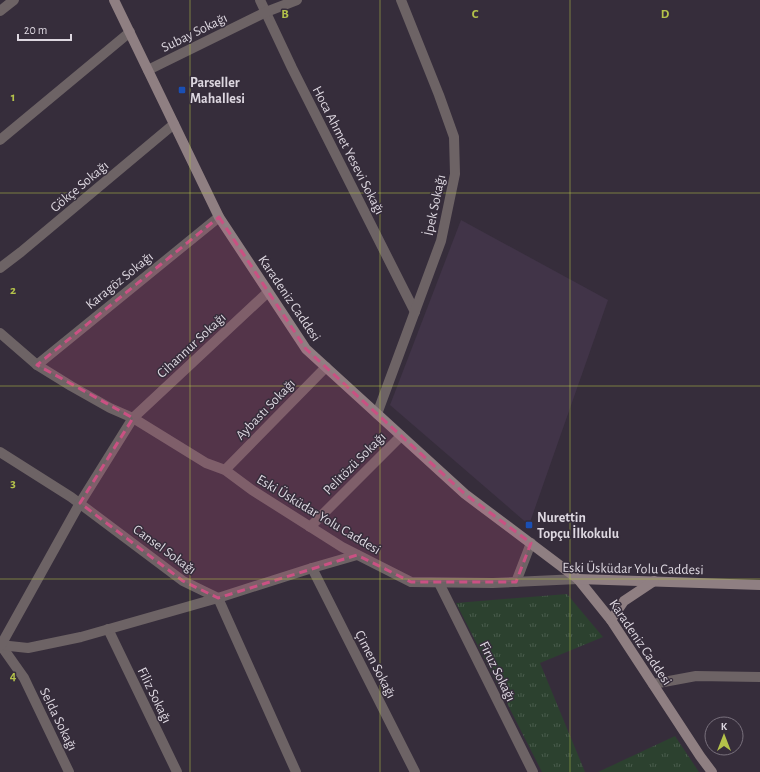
<svg xmlns="http://www.w3.org/2000/svg" width="760" height="772" font-family="'Alegreya Sans',sans-serif">
  <style>
    .built { fill: #413448 }
    .grass { fill: url(#grass-tufts) }
    .lines { fill: none; stroke-linecap: round; stroke-linejoin: round }
    .street { stroke: #6d6365; stroke-width: 10 }
    .secondary { stroke: #8f7f82; stroke-width: 10 }
    .marked { fill: #ca5183; fill-opacity: 0.2; stroke: #ca5183; stroke-width: 3; stroke-dasharray: 8 5; stroke-linejoin: round }
    .grid { fill: none; stroke: #b4c24a; stroke-width: 1; stroke-opacity: 0.55 }
    .transit-dot { fill: #1a4fb4; stroke: #362d3b; stroke-width: 1.5 }
    .labels { text-anchor: middle; stroke-width: 3; stroke-linejoin: round; paint-order: stroke }
    .street-label { font-size: 14px; fill: #ddd7e0; stroke: #362d3b }
    .poi-label { font-size: 14px; font-weight: bold; fill: #ddd7e0; stroke: #362d3b; text-anchor: start }
    .grid-label { font-size: 13px; text-anchor: middle; font-weight: bold; fill: #b4c24a; stroke: #362d3b; stroke-width: 3; stroke-linejoin: round; paint-order: stroke }
  </style>
  <defs>
    <pattern id="grass-tufts" width="24" height="20" patternUnits="userSpaceOnUse"><rect width="24" height="20" fill="#2c412f"/><path d="M3 7l-1-3M5 7V3M7 7l1-3M15 17l-1-3M17 17v-4M19 17l1-3" fill="none" stroke="#4a5c4d"/></pattern>
  </defs>
  <rect width="100%" height="100%" fill="#362d3b"/>
  <polygon class="built" points="461,220 608,300 529,525 390,405"/>
  <g class="grass">
    <polygon points="567,594 603,637 540,663 585,772 542,772 456,603"/>
    <polygon points="675,736 699,772 598,772"/>
  </g>
  <g class="lines">
    <g class="street">
      <polyline points="260,0 292,68 415,312"/>
      <polyline points="0,11 14,0"/>
      <polyline points="148,70 266,12 297,0"/>
      <polyline points="0,140 130,32"/>
      <polyline points="0,268 21,252 174,124"/>
      <polyline points="0,333 37,365 71,386 110,408 133,418 206,463 225,470 252,490 342,547 411,582 493,583 578,579"/>
      <polyline points="37,365 219,217"/>
      <polyline points="377,414 441,241 455,174 454,137 439,95 401,0"/>
      <polyline points="0,452 71,497 183,581 218,598 296,772"/>
      <polyline points="225,470 326,367"/>
      <polyline points="310,527 401,436"/>
      <polyline points="312,568 415,772"/>
      <polyline points="516,582 531,543"/>
      <polyline points="439,583 533,772"/>
      <polyline points="108,629 177,772"/>
      <polyline points="0,644 24,678 69,772"/>
      <polyline points="0,645 28,648 81,637 218,598 312,568 357,555"/>
      <polyline points="1,645 80,503 133,418 268,292"/>
      <polyline points="653,684 696,676 760,677"/>
    </g>
    <g class="secondary">
      <polyline points="114,0 219,217 306,349 465,494 578,579 611,620 700,756 712,772"/>
      <polyline points="578,579 760,585"/>
      <polyline points="611,620 624,601 654,581"/>
    </g>
  </g>
  <path class="marked" d="M219 217 306 349 465 494 531 543 516 582H411L357 555 218 598 183 581 80 503 133 418 37 365Z"/>
  <path class="grid" d="M190 0V772M380 0V772M570 0V772M0 193H760M0 386H760M0 579H760"/>
  <g class="transit-dot">
    <rect x="178" y="86" width="8" height="8" rx="2"/>
    <rect x="525" y="521" width="8" height="8" rx="2"/>
  </g>
  <g class="labels">
    <g class="street-label">
      <text transform="translate(194 32) rotate(-26)" y="5">Subay Sokağı</text>
      <text transform="translate(349 150) rotate(63)" y="5">Hoca Ahmet Yesevi Sokağı</text>
      <text transform="translate(79 186) rotate(-40)" y="5">Gökçe Sokağı</text>
      <text transform="translate(434 205) rotate(-78)" y="5">İpek Sokağı</text>
      <text transform="translate(119 280) rotate(-39)" y="5">Karagöz Sokağı</text>
      <text transform="translate(290 298) rotate(56)" y="5">Karadeniz Caddesi</text>
      <text transform="translate(191 345) rotate(-43)" y="5">Cihannur Sokağı</text>
      <text transform="translate(265 409) rotate(-46)" y="5">Aybastı Sokağı</text>
      <text transform="translate(354 463) rotate(-45)" y="5">Pelitözü Sokağı</text>
      <text transform="translate(319 514) rotate(31)" y="5">Eski Üsküdar Yolu Caddesi</text>
      <text transform="translate(165 549) rotate(36)" y="5">Cansel Sokağı</text>
      <text transform="translate(633 568) rotate(1)" y="5">Eski Üsküdar Yolu Caddesi</text>
      <text transform="translate(641 642) rotate(56)" y="5">Karadeniz Caddesi</text>
      <text transform="translate(376 664) rotate(63)" y="5">Çimen Sokağı</text>
      <text transform="translate(498 671) rotate(64)" y="5">Firuz Sokağı</text>
      <text transform="translate(155 695) rotate(64)" y="5">Filiz Sokağı</text>
      <text transform="translate(59 719) rotate(64)" y="5">Selda Sokağı</text>
    </g>
    <g class="poi-label">
      <text x="190" y="87">Parseller<tspan x="190" dy="16">Mahallesi</tspan></text>
      <text x="537" y="522">Nurettin<tspan x="537" dy="16">Topçu İlkokulu</tspan></text>
    </g>
  </g>
  <g class="grid-label">
    <text x="285" y="18">B</text>
    <text x="475" y="18">C</text>
    <text x="665" y="18">D</text>
    <text x="13" y="101">1</text>
    <text x="13" y="294">2</text>
    <text x="13" y="487">3</text>
    <text x="13" y="680">4</text>
  </g>
  <g transform="translate(724 736)"><circle r="19" fill="#362d3b" stroke="#79717d"/>
  <path d="M0-3L7 15L0 10L-7 15Z" fill="#b4c24a"/>
  <text y="-6" font-size="11" font-weight="bold" text-anchor="middle" fill="#ddd7e0">K</text>
  </g>
  <path d="M18 34v6h53v-6" fill="none" stroke="#ddd7e0" stroke-width="2"/>
  <text x="24" y="34" font-size="12" fill="#ddd7e0" stroke="#362d3b" stroke-width="3" paint-order="stroke">20 m</text>
</svg>
